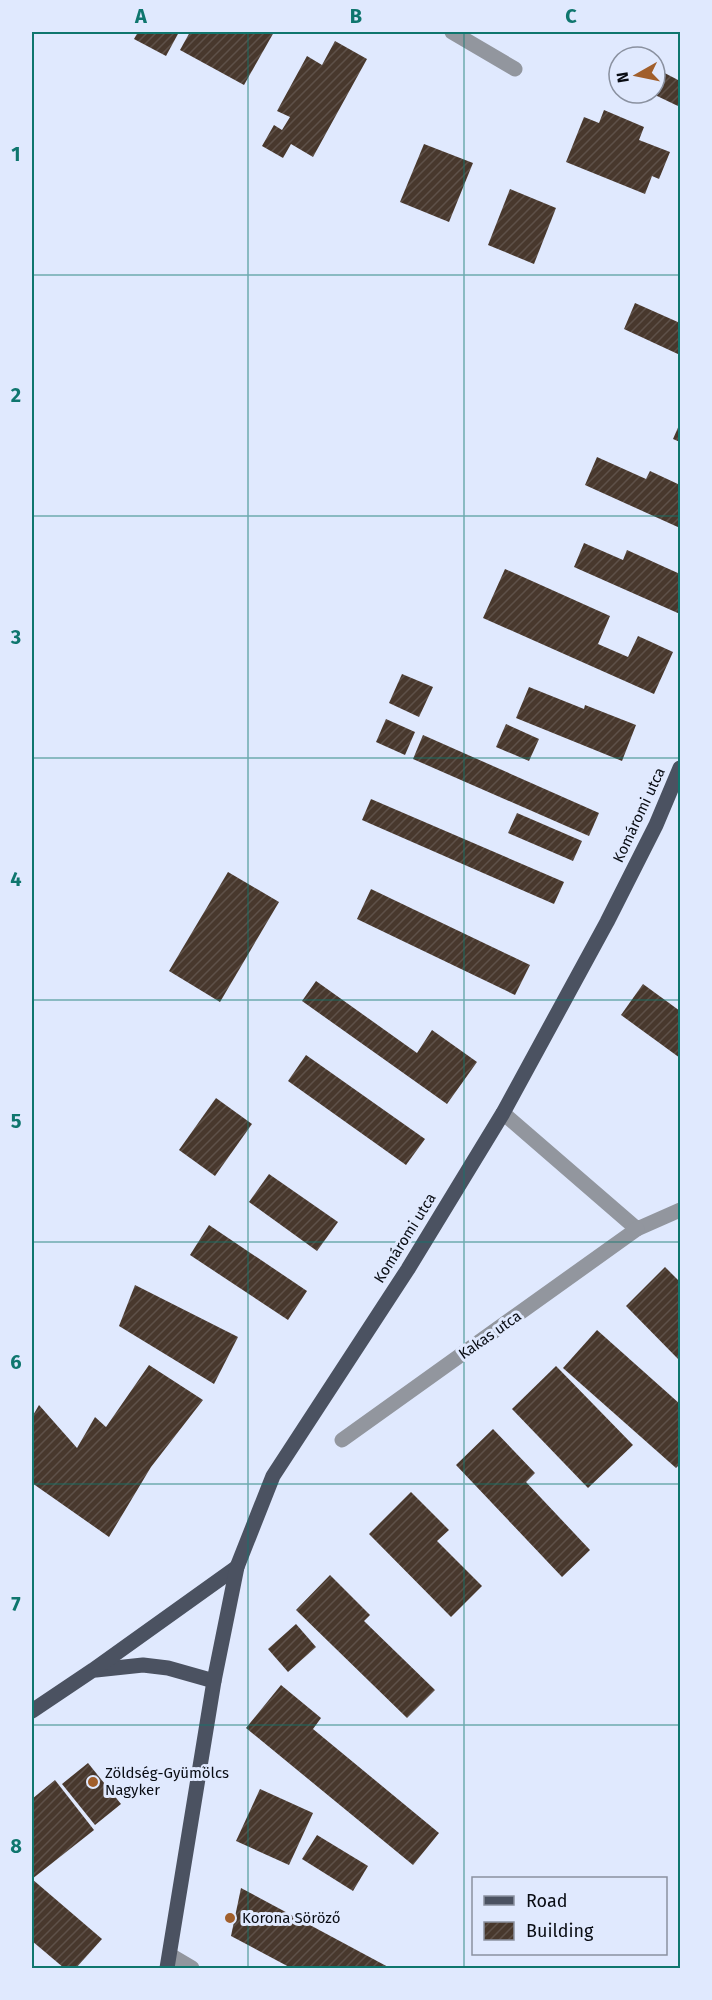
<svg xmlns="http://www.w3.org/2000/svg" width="712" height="2000" font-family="'Fira Sans',sans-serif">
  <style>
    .building { fill: url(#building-hatch) }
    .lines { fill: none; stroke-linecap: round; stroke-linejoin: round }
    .minor { stroke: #92969e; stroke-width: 15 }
    .major { stroke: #4b5261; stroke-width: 15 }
    .grid { fill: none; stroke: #0f766e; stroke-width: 1.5; stroke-opacity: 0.55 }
    .poi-dot { fill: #a15f2c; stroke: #e0e9fe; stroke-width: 2 }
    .labels { text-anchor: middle; stroke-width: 6; stroke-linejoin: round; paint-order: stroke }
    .street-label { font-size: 15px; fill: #090c13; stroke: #e0e9fe }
    .poi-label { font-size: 15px; fill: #090c13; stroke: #e0e9fe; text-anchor: start }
    .neatline { fill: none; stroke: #0f766e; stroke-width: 2 }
    .grid-label { font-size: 20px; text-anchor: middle; font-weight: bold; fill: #0f766e }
  </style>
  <defs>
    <pattern id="building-hatch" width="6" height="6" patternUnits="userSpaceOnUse" patternTransform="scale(1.5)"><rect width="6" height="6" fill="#48382d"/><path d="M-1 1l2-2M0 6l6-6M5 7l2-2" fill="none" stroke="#5e5149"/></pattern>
  </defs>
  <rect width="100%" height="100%" fill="#e0e9fe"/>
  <g class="building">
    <polygon points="138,32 179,32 166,56 134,39"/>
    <polygon points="190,32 274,32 244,85 180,50"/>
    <polygon points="335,41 367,59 313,157 291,144 283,158 262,146 274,125 282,130 290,117 277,111 307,56 322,65"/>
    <polygon points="655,68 680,81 680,107 655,95"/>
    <polygon points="604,110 644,127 639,140 670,152 659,179 652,176 645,194 566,162 584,117 599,123"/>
    <polygon points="424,144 473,163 449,222 400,202"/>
    <polygon points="510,189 556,208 534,264 488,245"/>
    <polygon points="635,303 680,323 680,355 624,329"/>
    <polygon points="680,423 680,442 673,439"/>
    <polygon points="597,457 646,479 650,471 680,485 680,528 585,485"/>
    <polygon points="584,543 623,560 627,550 680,574 680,614 574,567"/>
    <polygon points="505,569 610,616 598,644 628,657 638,636 673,652 654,694 483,618"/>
    <polygon points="402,674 433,687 419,717 389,703"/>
    <polygon points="529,687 584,709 585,705 636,725 622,761 516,718"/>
    <polygon points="386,719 415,732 405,755 376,742"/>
    <polygon points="506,724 539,739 529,761 496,747"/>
    <polygon points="423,735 599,813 589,836 413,759"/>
    <polygon points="371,799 564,882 554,904 362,820"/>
    <polygon points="517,813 582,841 573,861 508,833"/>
    <polygon points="228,872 279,902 220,1002 169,971"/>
    <polygon points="371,889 530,965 515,995 357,919"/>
    <polygon points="316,981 417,1053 432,1030 477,1062 447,1104 302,1001"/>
    <polygon points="643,984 680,1011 680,1058 621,1015"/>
    <polygon points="306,1055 425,1139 406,1165 288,1081"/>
    <polygon points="216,1098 252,1124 215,1176 179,1150"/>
    <polygon points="269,1174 338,1222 317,1251 249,1202"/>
    <polygon points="209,1225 307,1291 288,1320 190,1255"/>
    <polygon points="665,1267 680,1282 680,1361 626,1306"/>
    <polygon points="135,1285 238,1337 214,1384 119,1326"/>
    <polygon points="597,1330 680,1404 680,1464 676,1468 563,1368"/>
    <polygon points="149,1365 203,1400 151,1467 109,1537 32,1483 32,1417 39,1405 77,1448 95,1417 106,1427"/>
    <polygon points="556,1366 633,1445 588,1488 512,1409"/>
    <polygon points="493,1429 535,1473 526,1482 590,1550 562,1577 456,1465"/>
    <polygon points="411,1492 449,1530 437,1541 482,1586 451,1617 369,1534"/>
    <polygon points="330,1575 370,1615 364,1621 435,1690 407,1718 296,1610"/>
    <polygon points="296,1624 316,1647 288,1672 268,1649"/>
    <polygon points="281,1685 321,1718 313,1729 439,1833 413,1865 246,1728"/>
    <polygon points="88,1763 121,1804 95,1825 62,1784"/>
    <polygon points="55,1780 94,1830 32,1879 32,1799"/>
    <polygon points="260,1789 313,1813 289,1865 236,1841"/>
    <polygon points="317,1835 368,1866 353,1891 302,1859"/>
    <polygon points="32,1879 102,1939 76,1968 64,1968 32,1941"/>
    <polygon points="241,1888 390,1968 291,1968 231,1936"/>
  </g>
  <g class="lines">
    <g class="minor">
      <polyline points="452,32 515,69"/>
      <polyline points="503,1113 637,1229 680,1210"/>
      <polyline points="342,1440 637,1229"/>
      <polyline points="170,1955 192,1968"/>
    </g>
    <g class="major">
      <polyline points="96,1670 143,1665 168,1668 214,1681"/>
      <polyline points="32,1711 93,1670 237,1567"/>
      <polyline points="167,1968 214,1681 237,1567 273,1476 408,1269 503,1113 607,922 656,825 680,768"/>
    </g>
  </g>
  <path class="grid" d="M248 32V1968M464 32V1968M32 275H680M32 516H680M32 758H680M32 1000H680M32 1242H680M32 1484H680M32 1725H680"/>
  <g class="poi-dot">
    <circle cx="93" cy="1782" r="6"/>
    <circle cx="230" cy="1918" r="6"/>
  </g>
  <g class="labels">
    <g class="street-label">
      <text transform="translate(639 815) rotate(-65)" y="5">Komáromi utca</text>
      <text transform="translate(405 1238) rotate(-58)" y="5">Komáromi utca</text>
      <text transform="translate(490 1335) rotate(-35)" y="5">Kakas utca</text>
    </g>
    <g class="poi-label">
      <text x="105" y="1778">Zöldség-Gyümölcs<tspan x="105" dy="17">Nagyker</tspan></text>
      <text x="242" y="1923">Korona Söröző</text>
    </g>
  </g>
  <rect width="712" height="2000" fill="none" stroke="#e0e9fe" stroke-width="66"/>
  <rect x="472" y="1877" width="195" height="78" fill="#e0e9fe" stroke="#8a91a0" stroke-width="1.5"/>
  <rect x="484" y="1896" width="30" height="9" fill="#4b5261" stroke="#8a91a0" stroke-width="1.5"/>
  <text x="526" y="1907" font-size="18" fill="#090c13">Road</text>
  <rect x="484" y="1922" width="30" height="18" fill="url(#building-hatch)" stroke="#8a91a0" stroke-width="1.5"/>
  <text x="526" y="1937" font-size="18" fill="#090c13">Building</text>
  <g transform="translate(637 75) rotate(261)"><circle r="28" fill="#e0e9fe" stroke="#8a91a0" stroke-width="1.5"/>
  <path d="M0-4.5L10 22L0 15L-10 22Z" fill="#a15f2c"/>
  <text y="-9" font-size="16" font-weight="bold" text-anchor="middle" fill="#090c13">N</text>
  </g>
  <rect x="33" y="33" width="646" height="1934" class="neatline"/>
  <g class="grid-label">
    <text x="141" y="23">A</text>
    <text x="356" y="23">B</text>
    <text x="571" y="23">C</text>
    <text x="16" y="161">1</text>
    <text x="16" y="402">2</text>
    <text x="16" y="644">3</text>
    <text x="16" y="886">4</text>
    <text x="16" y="1128">5</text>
    <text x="16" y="1369">6</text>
    <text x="16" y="1611">7</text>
    <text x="16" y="1853">8</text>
  </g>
</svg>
